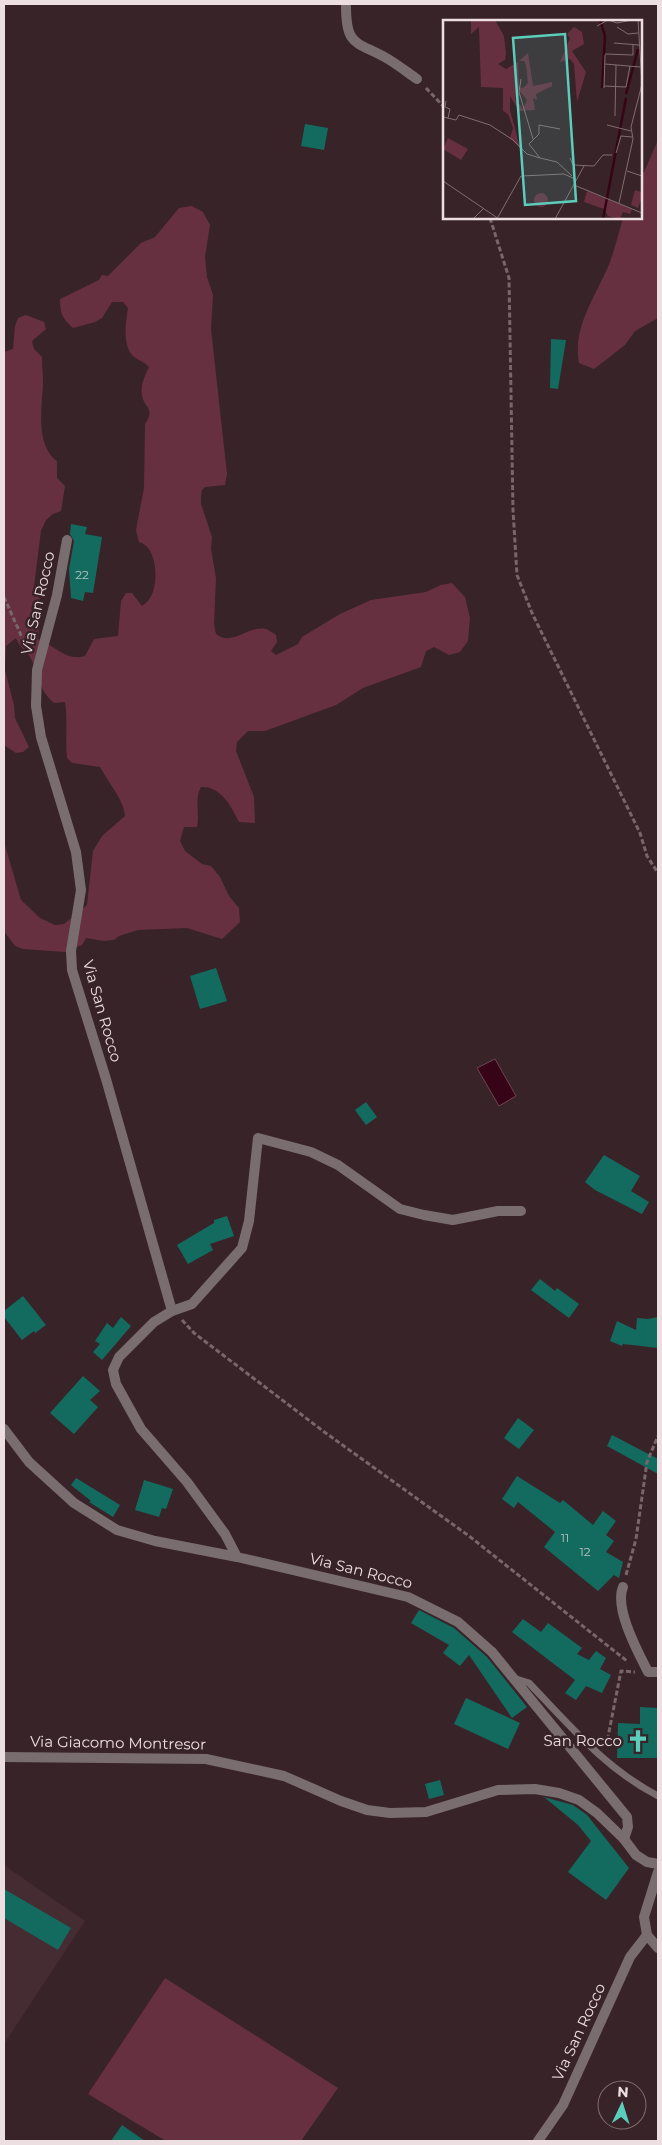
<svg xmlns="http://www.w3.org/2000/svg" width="662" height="2145" font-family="Montserrat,sans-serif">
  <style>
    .built { fill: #452b32 }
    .green { fill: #673040 }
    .water { fill: #370417; stroke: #6e4554 }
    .building { fill: #136b5f }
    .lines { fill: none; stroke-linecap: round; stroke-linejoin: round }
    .path { stroke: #79666a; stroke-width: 3; stroke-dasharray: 5 2.5; stroke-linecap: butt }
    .lane { stroke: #796d70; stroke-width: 7 }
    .street { stroke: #796d70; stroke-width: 10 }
    .labels { text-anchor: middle; stroke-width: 5; stroke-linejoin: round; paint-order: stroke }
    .number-label { font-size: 12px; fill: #b6c1c0 }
    .street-label { font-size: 15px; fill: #eddee1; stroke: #382328 }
    .poi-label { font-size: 15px; fill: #eddee1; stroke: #382328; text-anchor: end }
    .inset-river { fill: none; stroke: #370417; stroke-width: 2.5 }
    .inset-road { fill: none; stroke: #806e72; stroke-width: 1 }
    .view { fill: #5bcebb; fill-opacity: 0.15; stroke: #5bcebb; stroke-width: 2.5 }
    .inset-edge { fill: none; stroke: #eddee1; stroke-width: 2.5 }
  </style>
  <rect width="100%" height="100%" fill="#382328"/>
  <polygon class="built" points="4,1865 85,1921 4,2044"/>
  <g class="green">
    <path d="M658 140V318L635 331 625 345 594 369 579 363C572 326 597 295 610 262 615 248 619 232 623 218H641V179Z"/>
    <path d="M192 206 203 212 210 225 205 257 207 277 213 295 211 329 227 474 225 485 205 487 202 490 201 496V504L212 537 211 549 216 578 214 624 216 634C233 647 248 625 266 629 269 630 273 633 276 635L277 642 271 651 276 655 298 644 302 637 340 614 371 600 426 592 441 585 452 583 465 597 470 618 468 641 460 652 449 655 434 647 426 651 421 667 363 688 336 705 265 731H248L237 742 236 751 254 797 255 823 239 822C231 806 221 786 201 787 194 799 200 814 197 827H184L180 841 185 851 202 864 211 866 220 877 229 896 239 908 240 922 222 939 187 928 138 930 119 936 114 940 104 941 86 938 82 945 65 952 23 949 15 946 4 931V842L21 900 40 918 55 925 64 924 87 905 93 851 102 836 125 816C124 800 108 782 100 767L72 763 67 758C65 739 68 720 65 702L54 703C37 688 40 675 30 657 25 649 21 650 16 638L6 646 5 670 14 705 15 718 29 747 23 752 16 753 4 745V352L13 349 15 326 18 318 26 315 44 322 46 329 32 341 34 349 42 357C42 366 43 375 43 384 42 407 35 445 57 461V478L65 486 61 511 53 514 46 520 41 531 34 586 41 602 38 639C54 645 67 662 85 656L94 639 118 636 121 601 126 593H132L142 606C145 604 148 601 150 598 159 584 158 547 139 542L136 530 144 488 145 424C156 407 144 409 142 395 140 385 145 376 149 367 143 361 138 360 133 356 122 345 126 321 128 308L123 302H112L102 318 95 322 73 328C62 318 60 313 60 299L99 280 102 275 108 276 141 243 155 237 179 208Z"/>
    <polygon points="165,1978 338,2088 301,2141 166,2141 88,2094"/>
  </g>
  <polygon class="water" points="495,1059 516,1096 499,1106 477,1068"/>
  <g class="building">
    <polygon points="305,124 328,128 324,150 301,146"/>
    <polygon points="551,339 566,340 558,389 550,388"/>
    <polygon points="71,524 87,527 85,534 102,537 93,593 85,592 83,601 71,598 69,569 74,541 70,534"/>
    <polygon points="216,968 227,1001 200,1009 190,976"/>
    <polygon points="366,1102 377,1117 366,1125 355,1110"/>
    <polygon points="604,1155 640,1176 631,1191 649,1202 642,1214 595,1190 585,1182"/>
    <polygon points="227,1216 234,1236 210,1244 213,1250 188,1264 177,1245 214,1223 214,1220"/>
    <polygon points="540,1279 555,1291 557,1288 579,1304 569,1318 531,1290"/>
    <polygon points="23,1296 46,1325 35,1333 34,1331 22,1340 4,1317 4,1311"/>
    <polygon points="121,1317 131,1326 102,1360 93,1352 100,1344 95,1341 107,1323 113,1328"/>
    <polygon points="658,1317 658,1348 623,1344 622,1346 610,1341 617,1321 636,1330 637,1318 648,1319"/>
    <polygon points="83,1376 100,1391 90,1400 98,1407 74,1434 50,1413"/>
    <polygon points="518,1418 534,1430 519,1449 504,1438"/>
    <polygon points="612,1435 658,1459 658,1474 607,1446"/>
    <polygon points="517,1476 560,1503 563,1500 593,1525 603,1511 616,1521 606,1535 614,1541 606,1552 623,1562 619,1578 614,1575 598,1591 544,1547 555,1532 518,1502 514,1508 502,1499"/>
    <polygon points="76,1478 120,1505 113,1517 89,1502 91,1501 71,1485"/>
    <polygon points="144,1480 173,1489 166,1509 162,1508 159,1517 135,1510"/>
    <polygon points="419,1610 454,1628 487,1657 527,1707 512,1718 469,1655 460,1666 443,1653 449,1645 411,1623"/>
    <polygon points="523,1619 541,1632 548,1623 582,1648 577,1654 589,1660 596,1651 606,1658 600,1669 611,1675 602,1693 586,1686 576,1700 565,1693 575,1680 512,1632"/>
    <polygon points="466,1698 520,1723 508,1749 454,1724"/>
    <polygon points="640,1707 658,1708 658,1758 617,1758 618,1723 640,1724"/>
    <polygon points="440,1780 444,1795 429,1799 425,1784"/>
    <polygon points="544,1797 573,1805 587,1815 629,1868 606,1900 568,1872 591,1841 578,1825"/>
    <polygon points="4,1889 71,1928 58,1950 4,1918"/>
    <polygon points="122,2125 145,2141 111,2141"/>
  </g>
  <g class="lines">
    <g class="path">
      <polyline points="426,88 444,107"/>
      <polyline points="490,218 509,278 513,510 517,575 532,613 640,833 647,856 658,873"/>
      <polyline points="4,597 28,651"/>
      <polyline points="182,1320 194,1333 323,1431 469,1536 627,1661"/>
      <polyline points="626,1575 636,1539 647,1462 658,1436"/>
      <polyline points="606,1747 621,1671 635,1672"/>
    </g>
    <path class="lane" d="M513 1678 529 1683C569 1725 606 1769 658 1796"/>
    <g class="street">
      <path d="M346 6C346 48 357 41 388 59 398 65 407 72 417 79"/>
      <polyline points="67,540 57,595 37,670 36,706 41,737 76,852 81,890 71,951 72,970 106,1079 172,1311"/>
      <polyline points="521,1211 498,1211 453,1220 424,1215 400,1209 338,1165 311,1152 258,1138 249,1221 242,1248 192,1304 172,1311 154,1322 119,1357 113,1370 116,1384 141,1429 187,1482 225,1534 237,1557 408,1597 458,1622 492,1652 627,1817 628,1827 624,1839"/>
      <polyline points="4,1429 29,1462 74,1503 117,1530 155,1541 237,1557"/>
      <path d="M623 1587C614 1608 638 1652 648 1672H658"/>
      <polyline points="4,1757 206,1759 284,1776 341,1801 367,1810 390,1813 426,1812 498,1790 535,1789 559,1793 579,1800 597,1813 624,1839 636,1855 647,1862 658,1864"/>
      <polyline points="658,1872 644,1917 647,1935 658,1948"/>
      <polyline points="538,2141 563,2105 630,1957 647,1935"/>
    </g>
  </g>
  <defs>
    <symbol id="church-bare" viewBox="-9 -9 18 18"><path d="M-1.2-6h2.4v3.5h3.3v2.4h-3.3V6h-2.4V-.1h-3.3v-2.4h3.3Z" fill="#5bcebb" stroke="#382328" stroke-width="2.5" paint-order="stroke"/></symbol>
  </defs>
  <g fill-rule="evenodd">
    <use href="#church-bare" x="622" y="1725" width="32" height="32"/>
  </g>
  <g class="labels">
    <g class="number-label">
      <text x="82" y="579">22</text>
      <text x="565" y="1542">11</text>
      <text x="585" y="1556">12</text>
    </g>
    <g class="street-label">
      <text transform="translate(38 603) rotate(-77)" y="5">Via San Rocco</text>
      <text transform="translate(102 1011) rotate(74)" y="5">Via San Rocco</text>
      <text transform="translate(361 1571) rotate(14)" y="5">Via San Rocco</text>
      <text transform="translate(118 1743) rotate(1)" y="5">Via Giacomo Montresor</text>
      <text transform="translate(579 2032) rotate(-65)" y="5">Via San Rocco</text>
    </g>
    <g class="poi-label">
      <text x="622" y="1746">San Rocco</text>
    </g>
  </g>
  <g transform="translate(443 20)">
    <rect width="199" height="199" fill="#382328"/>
    <path d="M28 0H52L61 16 63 33 62 40 55 44 63 49 75 42 76 67 80 68 85 63 83 45 81 41H76L85 33 90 66 109 62V66L93 74 94 80 90 78 92 90 76 91 67 76V90L77 128 67 118 70 108 65 94 60 91V68L38 67 36 7 28 14ZM74 68 84 80 80 89 72 78 76 76ZM131 7 139 12 141 24 129 31 143 52 134 82 131 44 127 39 117 42 127 18 124 14ZM5 118 25 129 18 140 0 129ZM192 170 198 172 199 177 195 188 188 185ZM144 171 189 189 187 194 180 192 177 199 165 196 161 189 141 182ZM91 180a7 7 0 1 1 14 0a7 7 0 1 1-14 0Z" fill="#673040" fill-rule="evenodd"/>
    <path class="inset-river" d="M157 0 162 16 159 68M183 74 195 29M160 199 183 78"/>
    <path class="inset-road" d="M195 0 199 64M154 6 165 0 174 3 189 0M174 7 185 14 195 13M171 23 196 25M162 34 190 35V25M162 44 197 47M78 59 76 72 90 119M161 66 183 67 187 46M161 68 162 35M3 81 2 87 7 89 5 98M172 96 173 45M0 97 13 100 16 95 47 105 70 120 84 134 97 138M164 105 188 111M117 109 96 105V114L86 124 97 138 114 142 129 156M190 119 188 107 199 64M173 133 178 116 189 117M127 138 130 145 151 146 160 135H169M184 151 199 156M0 161 56 199M131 165 199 193M176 183 190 119M55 197 78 156 121 154 132 159M30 199 41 188M112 199 141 146"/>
    <path class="view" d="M122 14 133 181 82 185 70 18Z"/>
    <rect width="199" height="199" class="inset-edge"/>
  </g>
  <rect width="662" height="2145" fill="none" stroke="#eddee1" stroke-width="10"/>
  <g transform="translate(622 2105) rotate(4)"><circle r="24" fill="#382328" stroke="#806e72"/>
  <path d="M0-4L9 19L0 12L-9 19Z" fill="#5bcebb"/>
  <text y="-8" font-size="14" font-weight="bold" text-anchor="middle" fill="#eddee1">N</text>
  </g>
</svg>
